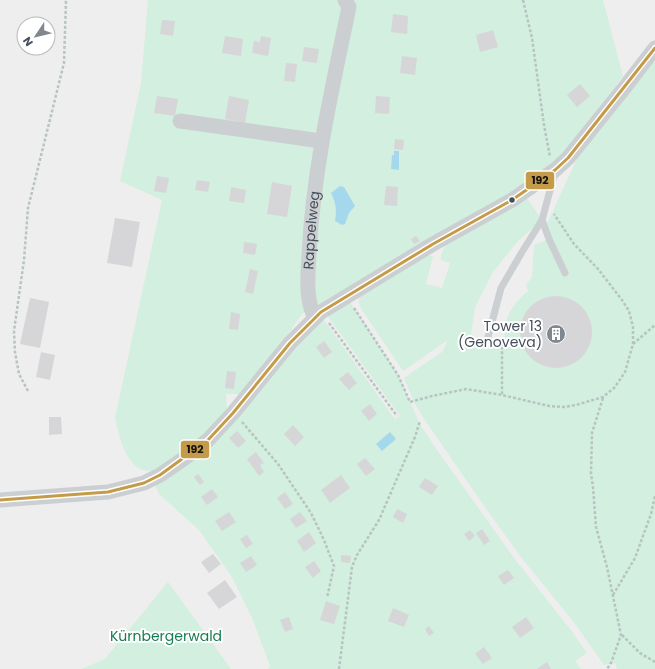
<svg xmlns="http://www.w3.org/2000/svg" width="655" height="669" font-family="Poppins,sans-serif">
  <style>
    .green { fill: #d2efdf; fill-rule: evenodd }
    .water { fill: #a6d8ed }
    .building { fill: #d6d6d8 }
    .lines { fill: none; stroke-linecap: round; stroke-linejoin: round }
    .path { stroke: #b8c4c2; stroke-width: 2.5; stroke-dasharray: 3 2; stroke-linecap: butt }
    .lane { stroke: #cccfd2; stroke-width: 7 }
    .street { stroke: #cccfd2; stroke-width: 15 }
    .bus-1-casing { stroke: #fff; stroke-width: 6 }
    .bus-1 { stroke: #c49b49; stroke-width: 3 }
    .bus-dot { fill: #454f5b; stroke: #fff; stroke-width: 1.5 }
    .labels { text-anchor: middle; stroke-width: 4; stroke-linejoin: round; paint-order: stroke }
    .street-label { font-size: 14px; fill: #454f5b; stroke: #fff }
    .poi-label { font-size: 14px; fill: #454f5b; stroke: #fff; text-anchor: end }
    .park-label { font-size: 14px; fill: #167c52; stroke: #fff }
    .line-badge { stroke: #fff; stroke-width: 1.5 }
    .pale-badge-label { font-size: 11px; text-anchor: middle; font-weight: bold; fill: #111 }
  </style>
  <rect width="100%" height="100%" fill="#efeeee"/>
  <g class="green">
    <path d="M148 0H603L623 76 563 154 534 179 302 314 281 344 241 394H226L227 409 199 442 155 470C128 477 119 437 115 418L162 200 120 181 141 83Z"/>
    <path d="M655 54V669H617L615 663 604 665 573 621 524 561 489 513 422 416 414 402 404 378 442 352 448 340 403 371 362 310 359 304V298L425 255 433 256 426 284 442 288 450 263 441 260V255L445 245 526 197 542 220 548 222 579 154ZM542 220 549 239 534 245 532 277 526 285 528 291C511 306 502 319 505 344L470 341 475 307 493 272 517 242Z"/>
    <polygon points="346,296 398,375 421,426 437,450 514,558 570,629 587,653 575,661 581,669 268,669 270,666 252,618 232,577 199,530 159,494 154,483 191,459 317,321 324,320 395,419 400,416 326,314"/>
    <polygon points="168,582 231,669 81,669 105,659"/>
  </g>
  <g class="water">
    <polygon points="394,151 399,151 399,170 391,169 392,155 394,155"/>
    <path d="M340 186 344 187 355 206 349 213 345 224 342 225 335 221C337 210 336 203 331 193Z"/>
    <polygon points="390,432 396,439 382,451 376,444"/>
  </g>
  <g class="building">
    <polygon points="393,14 408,16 407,34 391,32"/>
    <polygon points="162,20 175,21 173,36 160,34"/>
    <polygon points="493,30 498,47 480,52 476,35"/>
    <polygon points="225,36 243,39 241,56 222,53"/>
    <polygon points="261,36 271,38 268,56 252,53 254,41 260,42"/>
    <polygon points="304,47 319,49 317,63 302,61"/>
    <polygon points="402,56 417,58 415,75 400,73"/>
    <polygon points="286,63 297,64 295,82 284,81"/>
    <polygon points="580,84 590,96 577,107 567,95"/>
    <polygon points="157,96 178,99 175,116 154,113"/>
    <polygon points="229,96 249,100 245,123 225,119"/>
    <polygon points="376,96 390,97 389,114 375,113"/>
    <polygon points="395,139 404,140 403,150 394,149"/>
    <polygon points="157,176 169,178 166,193 154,191"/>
    <polygon points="197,180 210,182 208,192 195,190"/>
    <polygon points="272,182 292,186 287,217 267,214"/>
    <polygon points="386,186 398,187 397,206 384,205"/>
    <polygon points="231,187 246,190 244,203 229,201"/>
    <polygon points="115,218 140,222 132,267 107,263"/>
    <polygon points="416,236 420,241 414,244 411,239"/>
    <polygon points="244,242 257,244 255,255 243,253"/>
    <polygon points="250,269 258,271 253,294 245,292"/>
    <circle cx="556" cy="332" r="36"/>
    <polygon points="30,298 49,302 40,348 20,344"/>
    <polygon points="231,312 240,314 238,330 229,329"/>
    <polygon points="324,341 332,352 324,358 316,347"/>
    <polygon points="41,352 55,355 50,380 36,377"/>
    <polygon points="227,371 236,372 234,389 225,388"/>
    <polygon points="348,372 357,383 349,390 339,379"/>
    <polygon points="370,404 377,414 369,421 361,411"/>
    <polygon points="49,417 61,417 62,434 49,435"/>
    <polygon points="293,425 304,437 295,446 284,434"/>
    <polygon points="237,431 246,441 238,448 229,438"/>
    <polygon points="256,452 264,463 260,465 264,472 259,476 247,459"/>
    <polygon points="365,458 375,469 366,476 357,464"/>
    <polygon points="198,474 204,482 200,485 194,477"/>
    <polygon points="341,475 350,488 330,503 321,490"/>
    <polygon points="425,478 438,486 432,495 419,487"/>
    <polygon points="212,489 218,497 207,505 201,497"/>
    <polygon points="285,492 293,504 285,509 277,498"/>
    <polygon points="397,509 407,514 403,523 393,517"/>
    <polygon points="229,512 236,522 222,531 215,521"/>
    <polygon points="300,512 307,521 296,528 290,519"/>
    <polygon points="482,529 490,541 484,545 476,533"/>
    <polygon points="470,530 475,536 469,541 464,534"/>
    <polygon points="309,532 316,543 304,552 297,541"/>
    <polygon points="247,535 253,544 246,548 240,539"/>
    <polygon points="213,554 221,564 209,573 201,562"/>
    <polygon points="341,555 351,556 350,563 341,562"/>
    <polygon points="251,556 257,565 246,572 240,563"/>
    <polygon points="314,561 321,571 313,578 305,567"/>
    <polygon points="508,570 514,578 504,585 498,576"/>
    <polygon points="225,580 237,597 219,609 207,593"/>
    <polygon points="326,601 340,606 334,624 320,620"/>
    <polygon points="393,608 409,615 404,627 388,621"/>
    <polygon points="289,617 293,629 285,632 280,620"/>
    <polygon points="526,617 534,628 520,638 512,627"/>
    <polygon points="429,626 434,633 429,636 425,629"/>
    <polygon points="484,647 492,658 483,664 475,654"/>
    <polygon points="547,662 551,669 537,669"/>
  </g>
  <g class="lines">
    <g class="path">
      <polyline points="523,0 532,38 544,125 550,157"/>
      <polyline points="354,308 398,375 410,402 432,396 466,389 502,395 549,406 563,407 576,405 603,397 614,388 619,381 625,372 633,344 633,327 629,311 622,300 598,269 574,244 554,214"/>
      <polyline points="329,323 397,416"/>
      <polyline points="496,340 502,343 502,395"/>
      <polyline points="633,344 655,325"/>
      <polyline points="28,391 19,374 15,352 14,331 24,260 28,208 64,63 66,0"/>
      <polyline points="603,398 592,433 591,474 593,487 596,527 607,567 621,635 611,663 607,669"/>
      <polyline points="242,422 278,464 311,513 324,540 334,566 327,598"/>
      <polyline points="613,595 635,558 651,514 655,496"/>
      <polyline points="622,635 640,653 655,662"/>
      <polyline points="339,669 352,567 357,555 379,520 415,437 420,421"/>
    </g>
    <g class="lane">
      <polyline points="542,220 549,239 565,273"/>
      <polyline points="488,337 501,288 522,252 542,220 555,172"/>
    </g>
    <g class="street">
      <polyline points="180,121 321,141"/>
      <path id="s1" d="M315 318C305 299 308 276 309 255 313 171 332 89 349 7L345 0"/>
      <polyline points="0,500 108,492 144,483 160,475 182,460 208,440 233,413 290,343 321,312 433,244 512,200 555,170 568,158 625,87 655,48"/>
    </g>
    <defs>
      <polyline id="bus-1" points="0,500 108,492 144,483 160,475 208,440 233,413 290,343 321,312 433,244 512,200 555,170 568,158 655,48"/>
    </defs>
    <use href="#bus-1" class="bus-1-casing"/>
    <use href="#bus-1" class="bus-1"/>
  </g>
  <defs>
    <symbol id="building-disc" viewBox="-11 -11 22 22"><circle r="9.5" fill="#80878e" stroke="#fff"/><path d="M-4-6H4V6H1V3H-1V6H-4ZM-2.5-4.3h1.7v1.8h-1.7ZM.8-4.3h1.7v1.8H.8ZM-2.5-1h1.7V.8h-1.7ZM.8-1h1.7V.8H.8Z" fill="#fff"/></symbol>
  </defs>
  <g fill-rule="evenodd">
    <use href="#building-disc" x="545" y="323" width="22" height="22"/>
  </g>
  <circle class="bus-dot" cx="512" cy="200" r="3.5"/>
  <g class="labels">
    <g class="street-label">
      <text dy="5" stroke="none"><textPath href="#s1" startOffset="89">Rappelweg</textPath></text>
    </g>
    <g class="poi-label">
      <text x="542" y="331">Tower 13<tspan x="542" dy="16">(Genoveva)</tspan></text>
    </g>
    <g class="park-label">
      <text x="166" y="641">Kürnbergerwald</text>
    </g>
  </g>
  <g class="line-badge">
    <rect x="525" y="171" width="30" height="19" rx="4" fill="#c49b49"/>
    <rect x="180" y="440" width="30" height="19" rx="4" fill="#c49b49"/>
  </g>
  <g class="pale-badge-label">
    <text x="540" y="184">192</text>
    <text x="195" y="453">192</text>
  </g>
  <g transform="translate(36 36) rotate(235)"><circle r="19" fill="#ffffff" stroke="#b5b9bd"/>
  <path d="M0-3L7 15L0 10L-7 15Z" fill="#80878e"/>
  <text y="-6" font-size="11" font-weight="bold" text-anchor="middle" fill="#454f5b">N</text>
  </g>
</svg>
